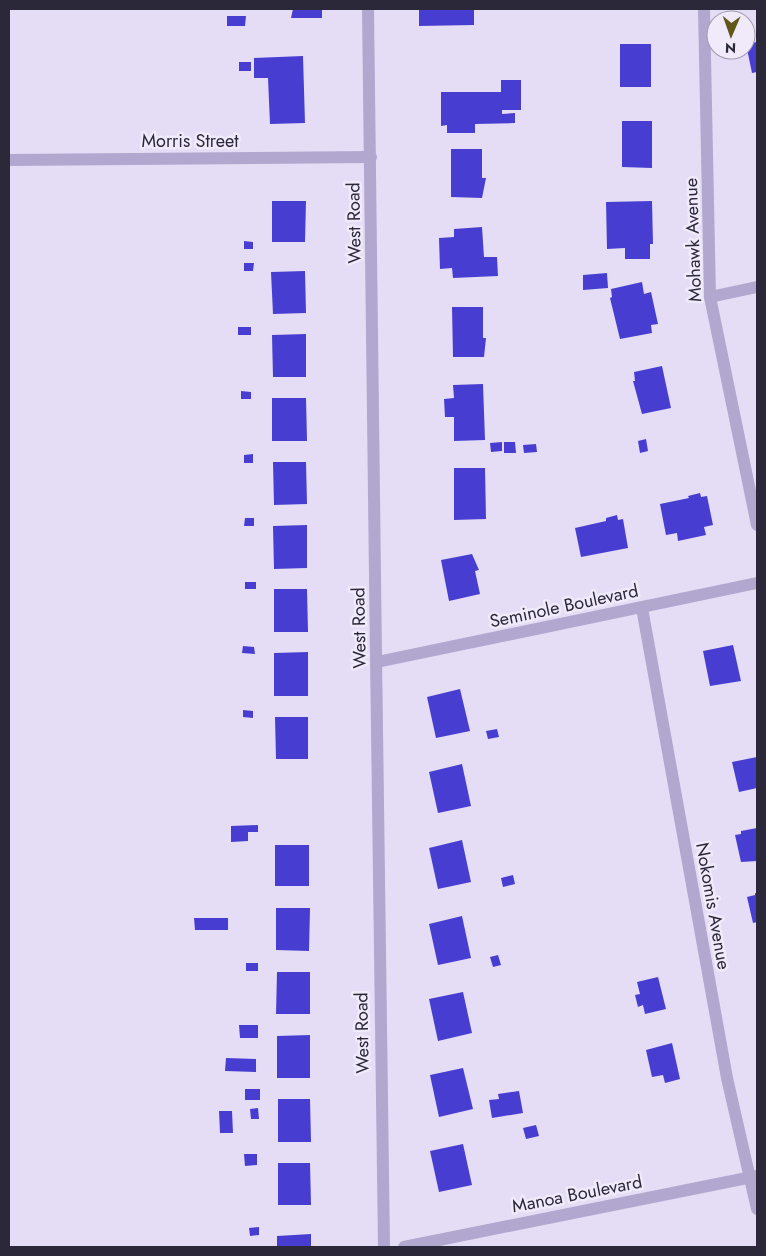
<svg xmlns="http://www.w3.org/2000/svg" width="766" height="1256" font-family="Jost,sans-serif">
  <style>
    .building { fill: #473ed1 }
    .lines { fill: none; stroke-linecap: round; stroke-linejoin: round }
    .minor { stroke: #b2a7ce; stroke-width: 12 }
    .labels { text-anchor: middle; stroke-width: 5; stroke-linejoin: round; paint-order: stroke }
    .street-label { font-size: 18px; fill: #2b283a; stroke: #f0eafb }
  </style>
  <rect width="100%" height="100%" fill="#e5ddf5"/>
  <g class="building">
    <polygon points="293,9 322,9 322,18 291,18"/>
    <polygon points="419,9 474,9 474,25 419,26"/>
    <polygon points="227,16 246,16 245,26 227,26"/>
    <polygon points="757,42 757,72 752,73 746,44"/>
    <rect x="620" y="44" width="31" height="43"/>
    <polygon points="303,56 305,123 270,124 268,78 254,78 254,58"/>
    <rect x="239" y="62" width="12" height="9"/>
    <polygon points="501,80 521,80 521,110 502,110 502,114 515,113 515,123 475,124 475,133 447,133 447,125 441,126 441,92 501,92"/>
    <polygon points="622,121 652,121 652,168 622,167"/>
    <polygon points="451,149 482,149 482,178 486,178 482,198 451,197"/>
    <polygon points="272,201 306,201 305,242 272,242"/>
    <polygon points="652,201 653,244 650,244 650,259 625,259 625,248 607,249 606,202"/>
    <polygon points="482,227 484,257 497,257 498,276 453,278 452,268 440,269 439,238 454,237 454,229"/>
    <polygon points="244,241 253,242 253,249 244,249"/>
    <polygon points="244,263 254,263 253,271 244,271"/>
    <polygon points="305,271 306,313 273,314 271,272"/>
    <polygon points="607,273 608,288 583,290 583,275"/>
    <polygon points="642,282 644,294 651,292 658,324 651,325 652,333 620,339 610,298 612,297 611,289"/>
    <polygon points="452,307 483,307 483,338 486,338 484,357 453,357"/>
    <rect x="238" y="327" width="13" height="8"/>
    <polygon points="306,334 306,377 273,377 272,335"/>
    <polygon points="662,366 671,408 642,414 633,381 635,381 634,372"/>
    <polygon points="483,384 485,440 454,441 454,417 445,417 444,399 454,398 453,385"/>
    <polygon points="241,391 251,392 251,399 241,399"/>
    <polygon points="272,398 306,398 307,441 272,441"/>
    <polygon points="646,439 648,451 640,453 638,441"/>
    <polygon points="502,442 502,451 491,452 490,443"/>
    <polygon points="504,442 515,442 516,453 504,453"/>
    <polygon points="536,444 537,452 524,453 523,445"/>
    <polygon points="253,454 253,463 244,463 244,455"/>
    <polygon points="273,462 306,462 307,504 274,505"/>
    <polygon points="454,468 485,468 486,519 454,520"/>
    <polygon points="700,493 701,497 707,496 713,525 704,527 706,535 678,541 677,533 666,535 660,504 689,498 688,496"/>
    <polygon points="617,515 618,520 623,519 628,548 581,557 575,528 606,521 606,518"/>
    <polygon points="245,518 254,518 254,526 244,526"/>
    <polygon points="307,525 307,568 274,569 273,526"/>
    <polygon points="472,554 479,570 475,571 480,594 449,601 441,560"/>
    <rect x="245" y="582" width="11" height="7"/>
    <polygon points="274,589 307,589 308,632 274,632"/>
    <polygon points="733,645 741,681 710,686 703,651"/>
    <polygon points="243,646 254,647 255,654 242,653"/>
    <polygon points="308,652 308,696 274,696 274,653"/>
    <polygon points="460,689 470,731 436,738 427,697"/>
    <polygon points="243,710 253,711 253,718 243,717"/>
    <polygon points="275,717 308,717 308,759 276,759"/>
    <polygon points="497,729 499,737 488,739 486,731"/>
    <polygon points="757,757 757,788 739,792 732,762"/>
    <polygon points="462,764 471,806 438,813 429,772"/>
    <polygon points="258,825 258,832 248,832 248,841 231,842 231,826"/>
    <polygon points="757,828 757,861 741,862 735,835 741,834 741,831"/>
    <polygon points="462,840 471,882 438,889 429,848"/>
    <rect x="275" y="845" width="34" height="41"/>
    <polygon points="513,875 515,884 503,887 501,878"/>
    <polygon points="755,893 757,893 757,922 753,923 747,897 755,895"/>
    <polygon points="276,908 310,908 309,951 276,950"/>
    <polygon points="462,916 471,958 438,965 429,924"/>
    <polygon points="194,918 228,918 228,930 195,930"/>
    <polygon points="498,955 501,965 493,967 490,957"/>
    <rect x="246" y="963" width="12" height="8"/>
    <polygon points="277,972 310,972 310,1014 276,1014"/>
    <polygon points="658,977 666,1009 645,1014 643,1005 638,1007 635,995 640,994 637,982"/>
    <polygon points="463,992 472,1033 438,1041 429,999"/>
    <polygon points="239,1025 258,1025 258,1038 240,1038"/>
    <polygon points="310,1035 310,1078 277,1078 277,1036"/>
    <polygon points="672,1043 680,1079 665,1083 663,1075 652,1077 646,1050"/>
    <polygon points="226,1058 256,1059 256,1072 225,1071"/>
    <polygon points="463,1068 473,1109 439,1117 430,1075"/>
    <rect x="245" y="1089" width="15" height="11"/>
    <polygon points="519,1091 523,1113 492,1118 489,1100 499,1099 498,1094"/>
    <polygon points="278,1099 310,1099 311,1142 278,1142"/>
    <polygon points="258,1108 259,1119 251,1119 250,1109"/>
    <polygon points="219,1111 232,1111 233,1133 220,1133"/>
    <polygon points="536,1125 539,1136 526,1139 523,1128"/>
    <polygon points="463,1144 472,1185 439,1192 430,1151"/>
    <polygon points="244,1154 257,1154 257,1165 245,1166"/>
    <polygon points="278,1163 310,1163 311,1205 278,1205"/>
    <polygon points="259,1227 259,1235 250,1236 249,1228"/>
    <polygon points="311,1234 311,1247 277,1247 277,1236"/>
  </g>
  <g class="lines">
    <g class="minor">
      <path d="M368 9C376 422 375 834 384 1247"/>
      <polyline points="704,9 710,297 757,525"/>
      <polyline points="9,160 371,157"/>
      <polyline points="710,297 757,287"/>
      <polyline points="642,608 727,1078 757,1209"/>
      <polyline points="377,662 757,583"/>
      <polyline points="404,1247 757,1176"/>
    </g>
  </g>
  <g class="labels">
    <g class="street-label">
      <text x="190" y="147">Morris Street</text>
      <text transform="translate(354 223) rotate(-91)" y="6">West Road</text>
      <text transform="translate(693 240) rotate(-92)" y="6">Mohawk Avenue</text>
      <text transform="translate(564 606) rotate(-12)" y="6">Seminole Boulevard</text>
      <text transform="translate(359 628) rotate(-91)" y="6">West Road</text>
      <text transform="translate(713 906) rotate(80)" y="6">Nokomis Avenue</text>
      <text transform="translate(362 1033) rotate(-91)" y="6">West Road</text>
      <text transform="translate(577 1194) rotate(-11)" y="6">Manoa Boulevard</text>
    </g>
  </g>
  <rect width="766" height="1256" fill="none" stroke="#2b283a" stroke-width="20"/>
  <g transform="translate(731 35) rotate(182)"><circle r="24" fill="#f0eafb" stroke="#a19cae"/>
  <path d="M0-4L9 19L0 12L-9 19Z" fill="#605719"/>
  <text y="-8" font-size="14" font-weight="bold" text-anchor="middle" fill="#2b283a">N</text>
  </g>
</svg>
